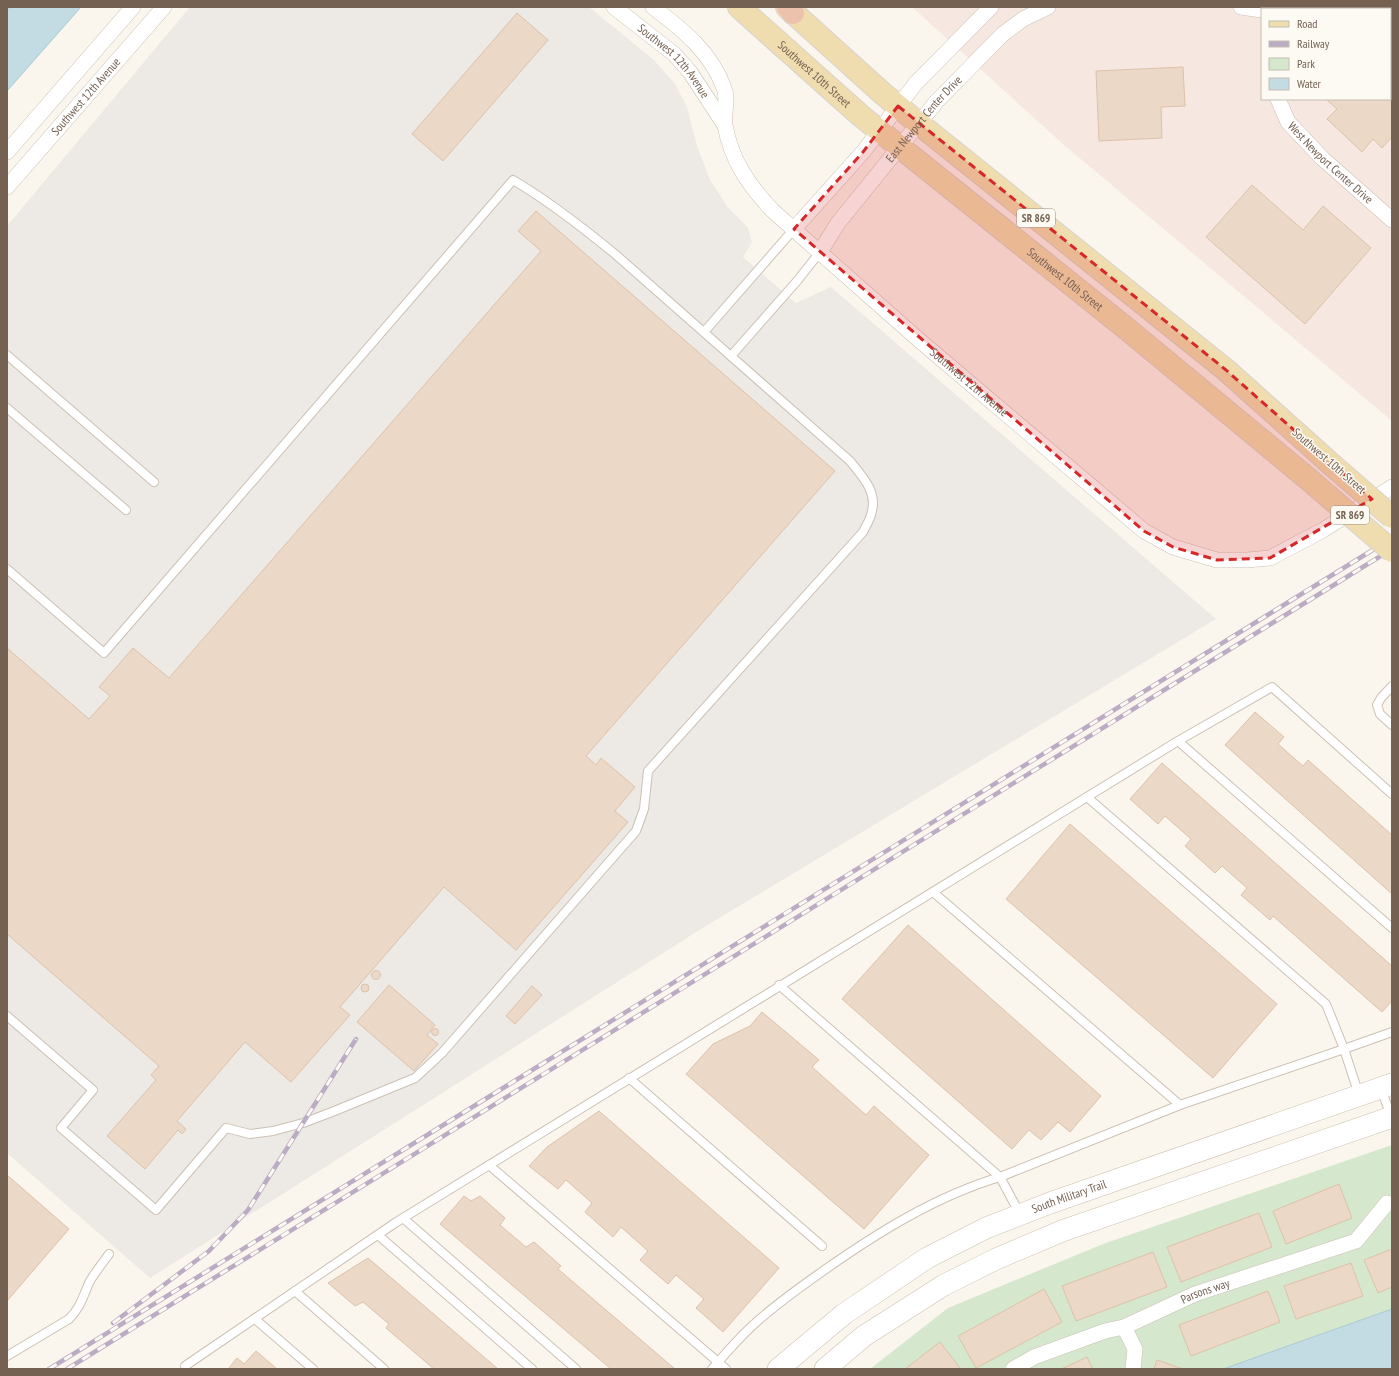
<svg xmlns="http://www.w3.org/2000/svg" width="1399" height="1376" font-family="'PT Sans Narrow',sans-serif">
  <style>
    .commercial { fill: #f6e8e0; fill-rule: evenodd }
    .industrial { fill: #ede9e5 }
    .green { fill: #d5e7cd }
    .water { fill: #c3dce3; stroke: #abcad3 }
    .building { fill: #ebd8c6; stroke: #ddc2aa }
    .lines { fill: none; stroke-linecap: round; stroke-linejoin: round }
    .lane-casing { stroke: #ccc0b4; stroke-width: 10 }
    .street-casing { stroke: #ccc0b4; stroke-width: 16 }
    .secondary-casing { stroke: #cec1b2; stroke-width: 22 }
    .primary-casing { stroke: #d8d3cf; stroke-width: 24 }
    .highway-casing { stroke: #d8d3cf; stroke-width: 24 }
    .lane { stroke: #fff; stroke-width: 8 }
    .street { stroke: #fff; stroke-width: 15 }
    .secondary { stroke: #fff; stroke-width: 21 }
    .primary { stroke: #f0ddaf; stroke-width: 22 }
    .highway { stroke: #ecc2ac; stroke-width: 22 }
    .rail-casing { stroke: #bbabc4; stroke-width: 4.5 }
    .rail { stroke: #fdfaf3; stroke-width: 3; stroke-dasharray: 9; stroke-linecap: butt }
    .primary-bridge-casing { stroke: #d8d3cf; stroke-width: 24; stroke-linecap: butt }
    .primary-bridge { stroke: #f0ddaf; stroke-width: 22 }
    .marked { fill: #d62828; fill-opacity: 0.2; stroke: #d62828; stroke-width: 3; stroke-dasharray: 8 5; stroke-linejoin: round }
    .labels { text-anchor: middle; stroke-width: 3; stroke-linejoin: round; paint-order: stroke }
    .shield { fill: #fdfaf3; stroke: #9d8f82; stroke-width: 1 }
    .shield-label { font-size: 11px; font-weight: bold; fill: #746152 }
    .street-label { font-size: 12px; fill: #746152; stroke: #fdfaf3 }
  </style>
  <rect width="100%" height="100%" fill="#fbf6ed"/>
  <path class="commercial" d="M912 7H1392V421L1064 145ZM1262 9H1390V99H1262Z"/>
  <polygon class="industrial" points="190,7 589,7 654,60 675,84 687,107 697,146 710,180 727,206 748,228 752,242 743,257 796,303 831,287 1216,619 701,929 150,1278 7,1153 7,226"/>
  <polygon class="green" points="1392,1145 1392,1369 870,1369 948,1308 1103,1244"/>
  <g class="water">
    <polygon points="11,7 81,7 7,91 7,10"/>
    <polygon points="1392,1309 1392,1369 1223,1369"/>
  </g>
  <g class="building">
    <polygon points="517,13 548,40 443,161 412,134"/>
    <polygon points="1183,67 1185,106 1161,107 1162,138 1099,141 1096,71"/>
    <polygon points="1390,77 1392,78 1392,137 1382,148 1373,139 1362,152 1327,119 1337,109 1326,99 1390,99"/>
    <polygon points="1252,185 1303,230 1323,206 1371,248 1305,324 1206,237"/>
    <polygon points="536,211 835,471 586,756 596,765 601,758 635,787 615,811 628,822 516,950 444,887 340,1007 350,1015 291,1082 245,1042 177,1121 186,1129 182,1134 178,1130 145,1169 107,1136 156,1080 151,1075 159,1066 7,934 7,648 89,719 110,696 99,687 133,648 169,678 541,251 518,231"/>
    <polygon points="1255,712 1284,737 1278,744 1303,766 1308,760 1392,835 1392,894 1225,745"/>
    <polygon points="1162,763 1392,966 1392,1001 1382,1012 1273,916 1270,920 1241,895 1247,888 1222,866 1215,873 1185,846 1191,839 1165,816 1158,824 1130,799"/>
    <polygon points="1070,824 1277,1004 1213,1078 1006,899"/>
    <polygon points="908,925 1101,1096 1070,1132 1058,1122 1041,1140 1029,1130 1012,1149 842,999"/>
    <circle cx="376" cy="975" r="4.5"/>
    <circle cx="365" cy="988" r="4"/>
    <polygon points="389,985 435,1025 427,1035 438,1044 414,1071 357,1022"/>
    <polygon points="532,986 542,995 515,1024 506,1016"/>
    <polygon points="762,1012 819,1060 812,1067 866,1115 874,1106 929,1155 864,1229 686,1074 713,1044 750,1026"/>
    <circle cx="435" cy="1032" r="3.5"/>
    <polygon points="599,1111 779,1268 723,1332 696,1308 704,1299 676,1275 668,1284 640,1260 648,1251 621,1227 613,1237 585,1212 592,1203 566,1180 558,1189 529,1166 547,1147"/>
    <polygon points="7,1175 69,1229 7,1301"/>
    <polygon points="1339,1184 1352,1218 1286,1244 1273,1211"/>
    <polygon points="464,1196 471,1201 480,1196 505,1218 500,1225 526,1247 534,1242 561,1266 558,1269 675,1369 611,1369 440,1224"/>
    <polygon points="1259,1213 1272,1247 1181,1282 1167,1247"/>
    <polygon points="1392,1249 1392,1287 1378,1293 1364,1260"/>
    <polygon points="1153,1252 1167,1287 1076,1321 1062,1286"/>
    <polygon points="368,1258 498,1369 434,1369 386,1328 389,1324 363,1302 355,1306 328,1283"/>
    <polygon points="1351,1263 1363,1296 1296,1319 1284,1286"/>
    <polygon points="1044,1289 1062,1322 976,1368 958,1336"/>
    <polygon points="1268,1291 1280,1322 1191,1356 1179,1325"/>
    <polygon points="940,1342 961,1369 905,1369"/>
    <polygon points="256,1351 277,1369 228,1369 237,1358 244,1364"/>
    <polygon points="1087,1357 1093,1369 1061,1369 1068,1366"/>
    <polygon points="1157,1360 1183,1369 1154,1369"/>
  </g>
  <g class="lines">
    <defs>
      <g id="lane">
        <polyline points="704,332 794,229"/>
        <polyline points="7,355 154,482"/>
        <polyline points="731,356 797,281 820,252"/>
        <polyline points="7,408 126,510"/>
        <path d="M7 569 104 653 513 180C549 201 582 227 615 254L850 461C862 476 877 491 872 511 871 518 866 526 863 532L648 771 644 809 636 831 442 1053 415 1078 332 1112 303 1123 273 1131 250 1134 226 1128 156 1210 61 1128 93 1090 7 1016"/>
        <polyline points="1392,686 1381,698 1377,705 1380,714 1392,725"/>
        <polyline points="1178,741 1272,687 1392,794"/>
        <polyline points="933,892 1180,1105"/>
        <polyline points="779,985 1000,1177 1180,1105 1344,1049 1326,1004 1087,797 1178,741 1392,928"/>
        <polyline points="629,1078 822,1246"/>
        <polyline points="1381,1088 1391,1117"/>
        <polyline points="1359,1095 1344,1049 1392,1032"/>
        <path d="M489 1165 718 1362C729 1350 739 1338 751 1327 773 1306 799 1288 823 1271 877 1233 936 1196 1000 1177L1020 1214"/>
        <polyline points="403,1218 576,1369"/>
        <polyline points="378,1235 532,1369"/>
        <polyline points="295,1291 384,1369"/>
        <polyline points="255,1319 313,1369"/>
        <path d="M7 1356 69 1319C80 1308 83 1297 89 1283 94 1273 103 1263 109 1254"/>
        <polyline points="185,1366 395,1223 1087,797"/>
        <polyline points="712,1369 718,1362 726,1369"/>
      </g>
      <g id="street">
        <path id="s1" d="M614 7 674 54 690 72 724 124"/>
        <path id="s2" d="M653 7C683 30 711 52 724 88 729 99 723 113 725 125 731 160 749 186 773 211L919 340 1144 531 1173 547 1217 560H1247L1270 558 1323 530 1392 487"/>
        <polyline points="1241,7 1262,10"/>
        <polyline points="1274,9 1276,7"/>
        <polyline points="1390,32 1392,33"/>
        <path id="s3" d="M1278 99 1288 122 1322 158 1392 220"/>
        <polyline points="7,152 133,7"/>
        <path id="s4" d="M7 187 164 7"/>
        <polyline points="794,229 863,152 916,83 991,7"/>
        <path id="s5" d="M820 252 838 223 937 101 1003 34 1023 19 1048 7"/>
        <polyline points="1124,1327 1135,1349 1133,1369"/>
        <path id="s6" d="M1013 1369 1034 1357 1105 1331 1124 1327 1195 1294 1356 1241 1387 1203"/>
      </g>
      <g id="secondary">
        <path id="s7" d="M778 1369 844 1314 927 1258 986 1228 1050 1203 1392 1084"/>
        <polyline points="825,1369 864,1336 944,1285 996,1259 1062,1231 1392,1117"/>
      </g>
      <g id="primary">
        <path id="s8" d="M739 7 861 116 1127 329 1307 478"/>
        <polyline points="787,7 881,92 918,123 1226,370 1331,464"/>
      </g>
      <polyline id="highway" points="788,7 793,13"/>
    </defs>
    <use href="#lane" class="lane-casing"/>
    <use href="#street" class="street-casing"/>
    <use href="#secondary" class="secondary-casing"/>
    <use href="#primary" class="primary-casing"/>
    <use href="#highway" class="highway-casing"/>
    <use href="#lane" class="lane"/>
    <use href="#street" class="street"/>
    <use href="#secondary" class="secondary"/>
    <use href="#primary" class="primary"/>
    <use href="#highway" class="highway"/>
    <defs>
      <g id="rail">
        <polyline points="113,1323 209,1251 248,1210 356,1039"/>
        <polyline points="49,1369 1392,538"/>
        <polyline points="67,1369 1392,549"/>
      </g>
    </defs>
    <use href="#rail" class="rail-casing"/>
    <use href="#rail" class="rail"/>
    <defs>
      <g id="primary-bridge">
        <polyline points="1331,464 1392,517"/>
        <polyline points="1307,478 1392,551"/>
      </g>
    </defs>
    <use href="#primary-bridge" class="primary-bridge-casing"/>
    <use href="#primary-bridge" class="primary-bridge"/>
  </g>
  <path class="marked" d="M898 106 1226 370 1372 499 1270 558 1217 560 1173 547 1144 531 794 229 863 152Z"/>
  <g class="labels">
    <g class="shield">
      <rect x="1017" y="209" width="38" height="18" rx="3"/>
      <rect x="1331" y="506" width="38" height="18" rx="3"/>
    </g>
    <g class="shield-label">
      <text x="1036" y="222">SR 869</text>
      <text x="1350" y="519">SR 869</text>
    </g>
    <g class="street-label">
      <text dy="4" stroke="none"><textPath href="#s1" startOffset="81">Southwest 12th Avenue</textPath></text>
      <text dy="4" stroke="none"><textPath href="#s8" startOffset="101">Southwest 10th Street</textPath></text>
      <text dy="4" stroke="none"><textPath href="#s4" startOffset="120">Southwest 12th Avenue</textPath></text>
      <text dy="4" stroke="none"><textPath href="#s5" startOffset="169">East Newport Center Drive</textPath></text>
      <text dy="4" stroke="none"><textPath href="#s3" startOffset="84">West Newport Center Drive</textPath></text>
      <text dy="4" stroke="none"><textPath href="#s8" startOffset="425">Southwest 10th Street</textPath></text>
      <text dy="4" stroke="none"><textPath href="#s2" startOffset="507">Southwest 12th Avenue</textPath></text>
      <text transform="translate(1329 461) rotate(41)" y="4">Southwest 10th Street</text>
      <text dy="4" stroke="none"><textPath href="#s7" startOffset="341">South Military Trail</textPath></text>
      <text dy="4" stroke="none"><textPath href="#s6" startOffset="208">Parsons way</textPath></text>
    </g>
  </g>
  <rect width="1399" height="1376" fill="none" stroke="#746152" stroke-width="16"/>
  <rect x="1261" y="8" width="130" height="92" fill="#fdfaf3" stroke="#c6bdb3"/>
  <rect x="1269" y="21" width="20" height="6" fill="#f0ddaf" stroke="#c6bdb3"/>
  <text x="1297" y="28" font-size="12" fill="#746152">Road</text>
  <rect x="1269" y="41" width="20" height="6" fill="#bbabc4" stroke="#c6bdb3"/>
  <text x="1297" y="48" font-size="12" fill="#746152">Railway</text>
  <rect x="1269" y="58" width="20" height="12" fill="#d5e7cd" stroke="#c6bdb3"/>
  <text x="1297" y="68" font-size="12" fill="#746152">Park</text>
  <rect x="1269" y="78" width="20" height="12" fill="#c3dce3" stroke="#c6bdb3"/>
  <text x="1297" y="88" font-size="12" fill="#746152">Water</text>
</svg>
